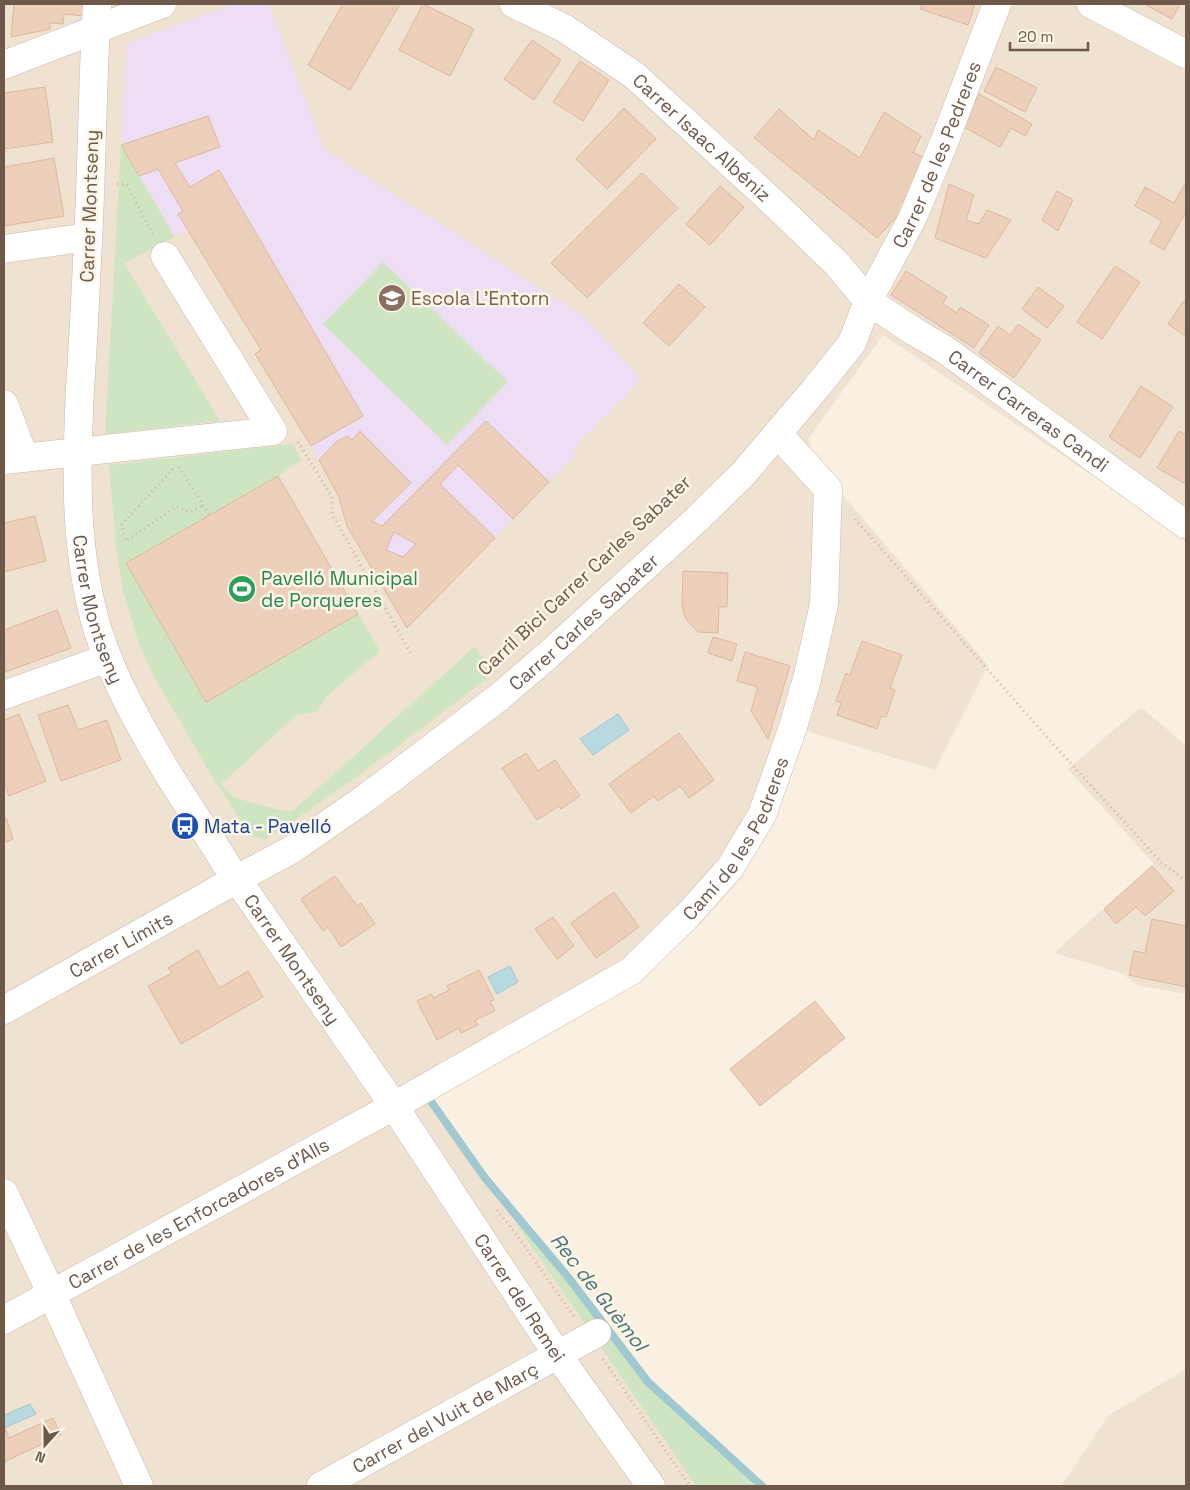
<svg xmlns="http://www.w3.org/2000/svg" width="1190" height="1490" font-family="'Space Grotesk',sans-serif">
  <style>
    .residential { fill: #f0e2d0 }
    .education { fill: #eddef5 }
    .green { fill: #cfe5c1 }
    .water { fill: #b8d9e0; stroke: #9fc8d1 }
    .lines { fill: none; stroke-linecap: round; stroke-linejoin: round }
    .stream { stroke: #9fc8d1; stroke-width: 8 }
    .building { fill: #ecd0bb; stroke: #ddb79d; fill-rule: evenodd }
    .minor-casing { stroke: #c8b8a9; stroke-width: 29 }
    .path { stroke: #d0b39f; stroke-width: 3; stroke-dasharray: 1 4; stroke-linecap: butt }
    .minor { stroke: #fff; stroke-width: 28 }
    .labels { text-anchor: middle; stroke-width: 5; stroke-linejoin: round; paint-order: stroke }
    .street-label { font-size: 19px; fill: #6e584a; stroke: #fdf5e6 }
    .education-label { font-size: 19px; fill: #785e54; stroke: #fdf5e6; text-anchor: start }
    .leisure-label { font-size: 19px; fill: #27864d; stroke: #fdf5e6; text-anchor: start }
    .transit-label { font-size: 19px; fill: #164399; stroke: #fdf5e6; text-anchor: start }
    .water-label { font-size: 20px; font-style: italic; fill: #477480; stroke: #fdf5e6 }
  </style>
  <rect width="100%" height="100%" fill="#f9f0e1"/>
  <g class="residential">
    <polygon points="4,4 1186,4 1186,541 1162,522 883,335 808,439 817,465 988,665 935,770 793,727 762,815 679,925 430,1100 485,1178 568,1277 648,1382 762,1486 4,1486"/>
    <polygon points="1141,707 1186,746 1186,994 1146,987 1138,985 1121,973 1054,953 1154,864 1068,769"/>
    <polygon points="1186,1369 1186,1486 1061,1486 1109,1415"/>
  </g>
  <polygon class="education" points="234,4 269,4 324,149 585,317 641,380 572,449 575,455 407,628 347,526 339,497 311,446 255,354 261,350 188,229 175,237 121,145 127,43"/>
  <g class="green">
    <polygon points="121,145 175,237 124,263 220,421 105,434"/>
    <polygon points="383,262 508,382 447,445 323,324"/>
    <path d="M293 444 301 460 278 476 126 563 206 701 358 614 380 651 327 696 317 712 297 715 221 784 235 798 279 810 293 811 474 647 496 671C421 730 345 787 265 840L250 835 213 778 153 675 139 643 123 591 116 547 109 465Z"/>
    <polygon points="485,1178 568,1277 648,1382 762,1486 696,1486"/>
  </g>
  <g class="water">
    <polygon points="618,714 629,730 593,755 580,739"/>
    <polygon points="510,966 518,982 497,994 488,977"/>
    <polygon points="30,1404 36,1414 4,1428 4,1415"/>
  </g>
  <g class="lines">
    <polyline class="stream" points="430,1100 485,1178 568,1277 648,1382 762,1486"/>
  </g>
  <g class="building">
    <polygon points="14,4 85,4 84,16 64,14 63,24 50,23 50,29 11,37"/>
    <polygon points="343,4 400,4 350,90 308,65"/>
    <polygon points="423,4 474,29 450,76 399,50"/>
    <polygon points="922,4 975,4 968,25 920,9"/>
    <polygon points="1147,4 1180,4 1172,19 1146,5"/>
    <polygon points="532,40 561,60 534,100 504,79"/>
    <polygon points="580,61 609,80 583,121 553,102"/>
    <polygon points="996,67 1037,88 1025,112 984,91"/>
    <polygon points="45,87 53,142 4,149 4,93"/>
    <polygon points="979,94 1032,124 1025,136 1011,128 1000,147 962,126"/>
    <polygon points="624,108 656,139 607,189 576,159"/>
    <polygon points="779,109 814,140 818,130 860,158 884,112 921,136 913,153 924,157 901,212 877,238 754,138"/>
    <polygon points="208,116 220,147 175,163 190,187 219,170 363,416 311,446 255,354 261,350 178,214 183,211 158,169 139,176 121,145"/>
    <polygon points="54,158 64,216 4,226 4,167"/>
    <polygon points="642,173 678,208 587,298 551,263"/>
    <polygon points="1186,182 1186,212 1164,250 1150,242 1162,221 1135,206 1145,187 1174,203"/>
    <polygon points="949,184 974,195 966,220 979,224 987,210 1011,220 986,258 935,238"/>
    <polygon points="720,186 744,207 710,245 686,224"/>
    <polygon points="1057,191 1073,200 1058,231 1042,220"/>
    <polygon points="1115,266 1140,282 1102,339 1077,322"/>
    <polygon points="906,271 947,297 943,304 957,313 960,307 989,325 974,348 891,295"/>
    <polygon points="679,284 705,307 669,346 643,323"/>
    <polygon points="1038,287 1064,306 1047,328 1022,309"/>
    <polygon points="1186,298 1186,334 1185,336 1168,324"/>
    <polygon points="1018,324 1041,340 1014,378 979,353 998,326 1010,335"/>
    <polygon points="1141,386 1173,407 1140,458 1109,437"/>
    <path d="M486 421 549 482 513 519 458 465 440 484 495 538 407 628 347 526 339 497 319 460 337 441 348 436 352 440 360 431 411 483 372 521 382 526ZM394 532 416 544 403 557 386 550Z"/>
    <polygon points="1179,431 1186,435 1186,479 1184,483 1157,468"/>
    <polygon points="278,476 358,614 206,702 126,563"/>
    <polygon points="35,516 46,561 4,572 4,523"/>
    <polygon points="683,571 728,573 727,607 719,607 718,633 698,632 686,619 682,606"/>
    <polygon points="57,610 71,648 5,672 4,630"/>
    <polygon points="713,637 737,644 732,661 708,653"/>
    <polygon points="862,641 902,655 890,688 895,690 886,717 881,716 877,729 837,715 841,703 836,701 846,673 850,675"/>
    <polygon points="745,652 790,666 768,739 751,711 758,687 737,681"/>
    <polygon points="68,705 78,730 107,720 121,760 61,781 38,715"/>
    <polygon points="19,714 46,781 9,796 4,782 4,720"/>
    <polygon points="679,733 714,780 689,798 680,786 658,801 654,796 631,813 609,784"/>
    <polygon points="526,753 538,771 555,760 580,796 561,809 559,806 537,820 502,768"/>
    <polygon points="4,818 6,818 13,839 4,843"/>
    <polygon points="1152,866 1174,891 1145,916 1136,907 1116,924 1104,909"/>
    <polygon points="335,876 357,906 361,903 375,924 341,947 328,927 323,931 301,899"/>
    <polygon points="614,892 639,927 596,958 571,923"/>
    <polygon points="553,917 574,946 557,959 535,929"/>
    <polygon points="1152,919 1186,926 1186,987 1129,975 1134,951 1145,953"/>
    <polygon points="198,950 219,988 248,971 263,997 181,1044 148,986 172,973 168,968"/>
    <polygon points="479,970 494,1000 490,1001 495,1011 475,1020 478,1025 461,1033 459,1028 437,1040 417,1001 431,994 434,998 449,990 447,986"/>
    <polygon points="815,1001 845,1038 760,1106 730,1069"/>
    <polygon points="53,1418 61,1435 4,1462 4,1426 9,1438"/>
  </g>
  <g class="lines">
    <defs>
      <g id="minor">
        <path id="s1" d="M97 4C92 89 92 175 87 261 85 304 83 346 80 389 76 471 74 552 98 631 113 679 139 724 164 767 179 792 195 816 211 840 220 853 226 867 237 879L394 1106 557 1354 651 1486"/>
        <path id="s2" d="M514 4 564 28 634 75 777 206 837 264 868 301 915 332 944 349 1186 525"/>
        <polyline points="1091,4 1186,54"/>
        <polyline points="4,65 162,4"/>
        <polyline points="4,249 88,237"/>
        <polyline points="4,404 24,457"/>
        <polyline points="4,460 273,431 165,256"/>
        <polyline points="4,695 108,658"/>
        <path id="s3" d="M4 1010 237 879 291 850 367 797 498 698 547 656 696 520 743 474 816 388 852 343 868 301 912 219 943 145 997 4"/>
        <polyline points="4,1193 51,1293 139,1486"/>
        <path id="s4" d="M4 1320 394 1106 631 971 688 915 730 868 762 815 793 727 807 679 824 604 828 489 778 434"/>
        <path id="s5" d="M321 1486 597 1333"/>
      </g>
    </defs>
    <use href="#minor" class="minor-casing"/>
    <g class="path">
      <polyline points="117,184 126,184 153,234"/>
      <polyline points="298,442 332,497 332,514 411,654"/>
      <polyline points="179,467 209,515"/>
      <polyline points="173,469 121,525 126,541 176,507 191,512 203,505"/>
      <polyline points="855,519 1054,745 1161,862 1186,881"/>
      <polyline points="497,1210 516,1234 574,1317"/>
      <polyline points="603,1359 690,1486"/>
    </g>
    <use href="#minor" class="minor"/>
  </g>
  <defs>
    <symbol id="school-disc" viewBox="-11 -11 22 22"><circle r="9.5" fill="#8d6e63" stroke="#fdf5e6"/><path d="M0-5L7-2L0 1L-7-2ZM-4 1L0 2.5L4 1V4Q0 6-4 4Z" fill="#fff"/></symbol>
    <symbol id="stadium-disc" viewBox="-11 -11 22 22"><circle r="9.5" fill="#2e9e5b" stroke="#fdf5e6"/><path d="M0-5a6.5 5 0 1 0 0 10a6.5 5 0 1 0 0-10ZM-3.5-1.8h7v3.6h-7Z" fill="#fff"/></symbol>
    <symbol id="bus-disc" viewBox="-11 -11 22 22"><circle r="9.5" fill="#1a4fb4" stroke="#fdf5e6"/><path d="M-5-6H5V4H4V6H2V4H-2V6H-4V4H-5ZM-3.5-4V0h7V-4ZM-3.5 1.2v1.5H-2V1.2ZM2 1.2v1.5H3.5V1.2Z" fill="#fff"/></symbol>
  </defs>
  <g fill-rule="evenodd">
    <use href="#school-disc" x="376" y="282" width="32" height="32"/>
    <use href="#stadium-disc" x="226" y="573" width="32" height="32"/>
    <use href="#bus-disc" x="169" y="810" width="32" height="32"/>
  </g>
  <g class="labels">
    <g class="street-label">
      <text dy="7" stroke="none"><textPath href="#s2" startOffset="232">Carrer Isaac Albéniz</textPath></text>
      <text dy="7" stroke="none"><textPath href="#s3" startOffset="1295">Carrer de les Pedreres</textPath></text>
      <text transform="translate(89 206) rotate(-88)" y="7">Carrer Montseny</text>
      <text dy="7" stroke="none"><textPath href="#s2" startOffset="660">Carrer Carreras Candi</textPath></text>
      <text transform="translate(584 575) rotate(-43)" y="7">Carril Bici Carrer Carles Sabater</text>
      <text dy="7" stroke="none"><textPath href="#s1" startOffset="608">Carrer Montseny</textPath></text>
      <text dy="7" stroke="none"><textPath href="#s3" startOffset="700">Carrer Carles Sabater</textPath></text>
      <text dy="7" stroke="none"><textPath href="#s4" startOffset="889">Camí de les Pedreres</textPath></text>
      <text dy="7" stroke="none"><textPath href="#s3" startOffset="134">Carrer Límits</textPath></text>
      <text dy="7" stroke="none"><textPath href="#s1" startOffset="1012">Carrer Montseny</textPath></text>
      <text dy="7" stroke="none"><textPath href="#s4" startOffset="222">Carrer de les Enforcadores d'Alls</textPath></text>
      <text dy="7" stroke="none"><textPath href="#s1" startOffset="1420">Carrer del Remei</textPath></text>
      <text dy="7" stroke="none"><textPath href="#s5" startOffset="142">Carrer del Vuit de Març</textPath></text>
    </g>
    <g class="education-label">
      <text x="411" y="305">Escola L'Entorn</text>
    </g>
    <g class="leisure-label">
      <text x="261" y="585">Pavelló Municipal<tspan x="261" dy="22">de Porqueres</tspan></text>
    </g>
    <g class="transit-label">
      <text x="204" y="833">Mata - Pavelló</text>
    </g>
    <g class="water-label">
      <text transform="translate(599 1292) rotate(52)" y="7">Rec de Guèmol</text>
    </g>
  </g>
  <rect width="1190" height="1490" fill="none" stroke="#6e584a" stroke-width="10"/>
  <g transform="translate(45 1445) rotate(201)" stroke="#fdf5e6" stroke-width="4" paint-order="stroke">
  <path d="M0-4L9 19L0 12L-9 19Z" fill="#6e584a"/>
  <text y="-8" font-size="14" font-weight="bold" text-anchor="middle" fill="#6e584a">N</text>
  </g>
  <path d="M1010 42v8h78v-8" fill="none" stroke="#6e584a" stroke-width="2.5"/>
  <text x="1018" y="42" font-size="15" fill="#6e584a" stroke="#fdf5e6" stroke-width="4" paint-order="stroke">20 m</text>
</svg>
